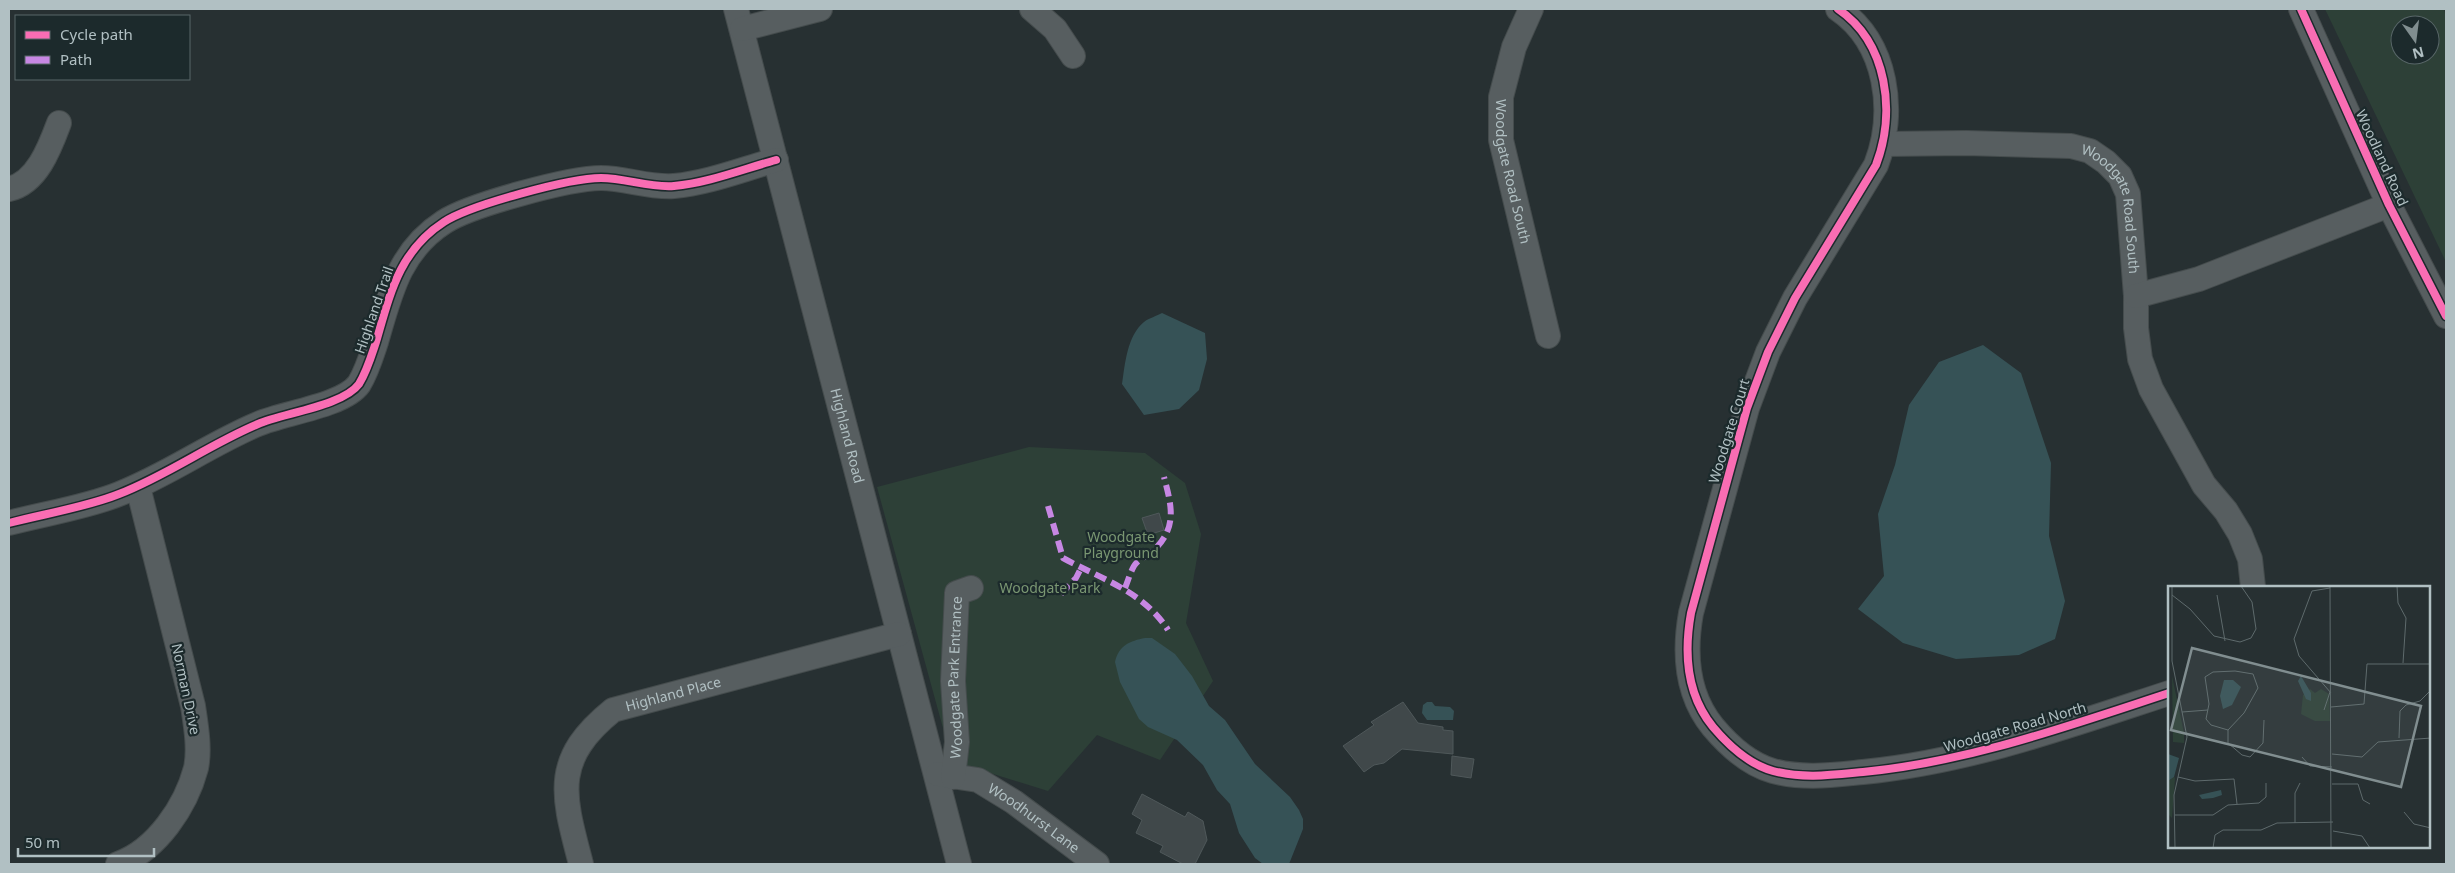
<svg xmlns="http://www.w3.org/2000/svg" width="2455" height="873" font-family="'Noto Sans',sans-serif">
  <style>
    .green { fill: #2d4037; fill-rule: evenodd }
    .water { fill: #365256 }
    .building { fill: #40484a; stroke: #4f585a }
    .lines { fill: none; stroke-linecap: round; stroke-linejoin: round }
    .minor-casing { stroke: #454c4d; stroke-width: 26 }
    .minor { stroke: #575e60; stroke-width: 24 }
    .quiet { stroke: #c787e3; stroke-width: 6; stroke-dasharray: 12 6; stroke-linecap: butt }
    .cycleway-casing { stroke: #1c2a2c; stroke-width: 11 }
    .cycleway { stroke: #f96db3; stroke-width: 8 }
    .labels { text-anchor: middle; stroke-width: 4.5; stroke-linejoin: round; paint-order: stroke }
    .street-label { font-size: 14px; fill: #b1c0c3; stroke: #1c2a2c }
    .park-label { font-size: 14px; fill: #7a9772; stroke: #1c2a2c }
    .inset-road { fill: none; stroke: #5e6a6c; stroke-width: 1 }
    .view { fill: #818e90; fill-opacity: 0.15; stroke: #818e90; stroke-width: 2.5 }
    .inset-edge { fill: none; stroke: #b1c0c3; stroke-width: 2.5 }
  </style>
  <rect width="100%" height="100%" fill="#273032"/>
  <g class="green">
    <path d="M2325 9H2444L2446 18V262ZM2400 25H2430V55H2400Z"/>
    <polygon points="1029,447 1145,453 1185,483 1201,534 1186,623 1213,681 1160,760 1097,735 1048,791 952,761 877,487"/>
  </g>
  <g class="water">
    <path d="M1162 313 1205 333 1207 359 1199 390 1179 409 1144 415 1122 384C1125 364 1127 336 1144 322 1149 318 1157 316 1162 313Z"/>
    <polygon points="1983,345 2021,373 2051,463 2049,536 2065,601 2055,639 2019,655 1956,659 1903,643 1858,609 1884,576 1878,514 1895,465 1909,405 1939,362"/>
    <path d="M1145 638H1152L1175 654 1192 676 1209 706 1225 720 1255 764 1290 797 1299 810 1303 819V829L1289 864H1263L1255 858 1239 833 1230 804 1217 790 1203 765 1177 740 1148 727 1139 719 1120 682 1115 662C1119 645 1130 641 1145 638Z"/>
    <polygon points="1427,702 1432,702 1435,706 1450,707 1454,711 1453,720 1427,720 1422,713 1423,705"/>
  </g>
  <g class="building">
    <polygon points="1159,513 1164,530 1148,535 1142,518"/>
    <polygon points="1403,702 1418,723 1443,727 1443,730 1453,731 1453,754 1402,749 1384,763 1374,765 1364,772 1343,746 1374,725 1371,722"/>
    <polygon points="1452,756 1474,759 1471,778 1451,775"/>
    <polygon points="1142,794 1185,817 1188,812 1203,821 1207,840 1195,864 1183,864 1160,852 1163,846 1136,833 1142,820 1132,814"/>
  </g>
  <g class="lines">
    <defs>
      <g id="minor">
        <path id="s1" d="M736 9 959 864"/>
        <polyline points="1032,9 1055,29 1073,56"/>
        <path id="s2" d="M1531 9 1514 47 1501 97V140L1548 336"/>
        <path d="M1838 9C1888 43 1896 113 1876 165L1795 298 1768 352 1747 408 1691 613C1684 652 1686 694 1713 727 1729 746 1748 764 1773 771 1803 779 1832 775 1863 772 1968 762 2068 726 2169 693"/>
        <polyline points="2301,9 2389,205 2446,316"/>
        <polyline points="742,29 820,9"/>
        <path id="s3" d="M1884 144 1966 143 2071 146 2090 151 2106 162 2120 176 2128 194 2136 296V328L2140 359 2151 389 2204 485 2226 511 2240 534 2250 559 2253 587"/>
        <path d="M9 189C37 183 50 147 59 123"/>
        <polyline points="2136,296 2199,279 2389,205"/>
        <path d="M9 523C43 514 87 507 119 494 168 475 210 444 258 424 283 413 343 406 359 384 367 371 371 357 376 342 390 294 399 251 444 222 470 205 570 178 601 178 626 178 649 188 674 186 708 183 743 169 776 160"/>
        <path id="s4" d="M938 774 978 780 1014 802 1097 864"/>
        <path id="s5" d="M953 777 957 742 953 681 957 593 971 588"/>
        <path d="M118 864C157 850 186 806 196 768 200 749 196 726 193 706L138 487"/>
        <path id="s6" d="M581 864C563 795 551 760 613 710L899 634"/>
      </g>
    </defs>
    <use href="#minor" class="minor-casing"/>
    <use href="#minor" class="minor"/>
    <g class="quiet">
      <path d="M1048 506 1063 558C1101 579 1143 591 1168 630"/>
      <path d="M1125 588C1128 581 1130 573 1134 566 1139 558 1149 556 1155 549 1178 526 1171 504 1164 477"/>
      <polyline points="1061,594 1076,578 1081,568"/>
    </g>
    <defs>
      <g id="cycleway">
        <path d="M1838 9C1888 43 1896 113 1876 165L1795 298 1768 352 1747 408 1691 613C1684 652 1686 694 1713 727 1729 746 1748 764 1773 771 1803 779 1832 775 1863 772 1968 762 2068 726 2169 693"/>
        <polyline points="2301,9 2389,205 2446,316"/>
        <path d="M9 523C43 514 87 507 119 494 168 475 210 444 258 424 283 413 343 406 359 384 367 371 371 357 376 342 390 294 399 251 444 222 470 205 570 178 601 178 626 178 649 188 674 186 708 183 743 169 776 160"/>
      </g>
    </defs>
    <use href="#cycleway" class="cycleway-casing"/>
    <use href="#cycleway" class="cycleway"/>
  </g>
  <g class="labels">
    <g class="street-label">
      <text transform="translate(2382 158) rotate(65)" y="5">Woodland Road</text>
      <text dy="5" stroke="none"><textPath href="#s2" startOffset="169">Woodgate Road South</textPath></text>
      <text dy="5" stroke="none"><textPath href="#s3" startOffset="272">Woodgate Road South</textPath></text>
      <text transform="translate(374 310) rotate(-71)" y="5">Highland Trail</text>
      <text transform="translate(1729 431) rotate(-73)" y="5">Woodgate Court</text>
      <text dy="5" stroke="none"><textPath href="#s1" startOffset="441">Highland Road</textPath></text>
      <text dy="5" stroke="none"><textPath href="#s5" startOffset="100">Woodgate Park Entrance</textPath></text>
      <text transform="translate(186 689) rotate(78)" y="5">Norman Drive</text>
      <text dy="5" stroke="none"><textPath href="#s6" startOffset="234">Highland Place</textPath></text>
      <text transform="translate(2015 727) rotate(-16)" y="5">Woodgate Road North</text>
      <text dy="5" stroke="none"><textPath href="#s4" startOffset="108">Woodhurst Lane</textPath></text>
    </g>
    <g class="park-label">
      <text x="1121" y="542">Woodgate<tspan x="1121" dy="16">Playground</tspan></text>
      <text x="1050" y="593">Woodgate Park</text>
    </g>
  </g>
  <g transform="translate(2168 586)">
    <rect width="262" height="262" fill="#273032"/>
    <path d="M4 90 16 147V157L5 156ZM142 103 147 107 153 103 161 108 162 135H147L133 128 135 109ZM6 191 7 192 4 232 0 228V195Z" fill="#2d4037"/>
    <path d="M133 90 143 107V115L138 113 130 95ZM56 94H65L73 101 64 119 55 123 52 110ZM0 168 11 172 6 191 0 195ZM53 204 54 209 45 212 34 213 31 209Z" fill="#365256"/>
    <path class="inset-road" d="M4 0V75L19 151 6 209 7 262M162 0 163 262M229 0 230 17 238 32 235 77M162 2 144 5 126 53 131 70 163 107M4 9 22 23 46 50 72 56 83 52 88 43 84 16 73 0M49 9 57 55M67 85 85 88 90 102 76 127 60 144 43 139 38 133 41 118 37 91 45 86ZM163 121 196 118 199 78H263M156 124 162 106M14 126 40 124M60 144V157L74 169 82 171 95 157 96 134M231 152 232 125 238 119 252 115 263 104M164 168 194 171 210 156 263 152M134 171 142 180 164 181M10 191 27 195 66 193 69 218M164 198H190L195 214 202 218M236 226 246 238 263 242M7 229H45L60 219 91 217 98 211V197M127 237V207L132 197M165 245 194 250 202 262M45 262 47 249 55 244H93L109 237 165 236"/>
    <path class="view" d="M24 62 253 120 233 201 3 144Z"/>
    <rect width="262" height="262" class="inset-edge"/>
  </g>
  <rect width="2455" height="873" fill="none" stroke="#b1c0c3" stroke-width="20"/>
  <rect x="15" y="15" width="175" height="65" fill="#1c2a2c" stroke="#586668"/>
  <rect x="25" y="31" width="25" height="8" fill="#f96db3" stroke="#586668"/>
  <text x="60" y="40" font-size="15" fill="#b1c0c3">Cycle path</text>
  <rect x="25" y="56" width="25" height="8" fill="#c787e3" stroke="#586668"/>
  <text x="60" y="65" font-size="15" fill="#b1c0c3">Path</text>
  <g transform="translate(2415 40) rotate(166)"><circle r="24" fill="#1c2a2c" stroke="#586668"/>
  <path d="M0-4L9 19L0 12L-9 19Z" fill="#818e90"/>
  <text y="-8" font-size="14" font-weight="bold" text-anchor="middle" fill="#b1c0c3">N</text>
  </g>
  <path d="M18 848v8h136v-8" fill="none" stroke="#b1c0c3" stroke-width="2.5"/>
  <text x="25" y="848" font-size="15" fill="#b1c0c3" stroke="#1c2a2c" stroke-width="4" paint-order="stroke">50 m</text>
</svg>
